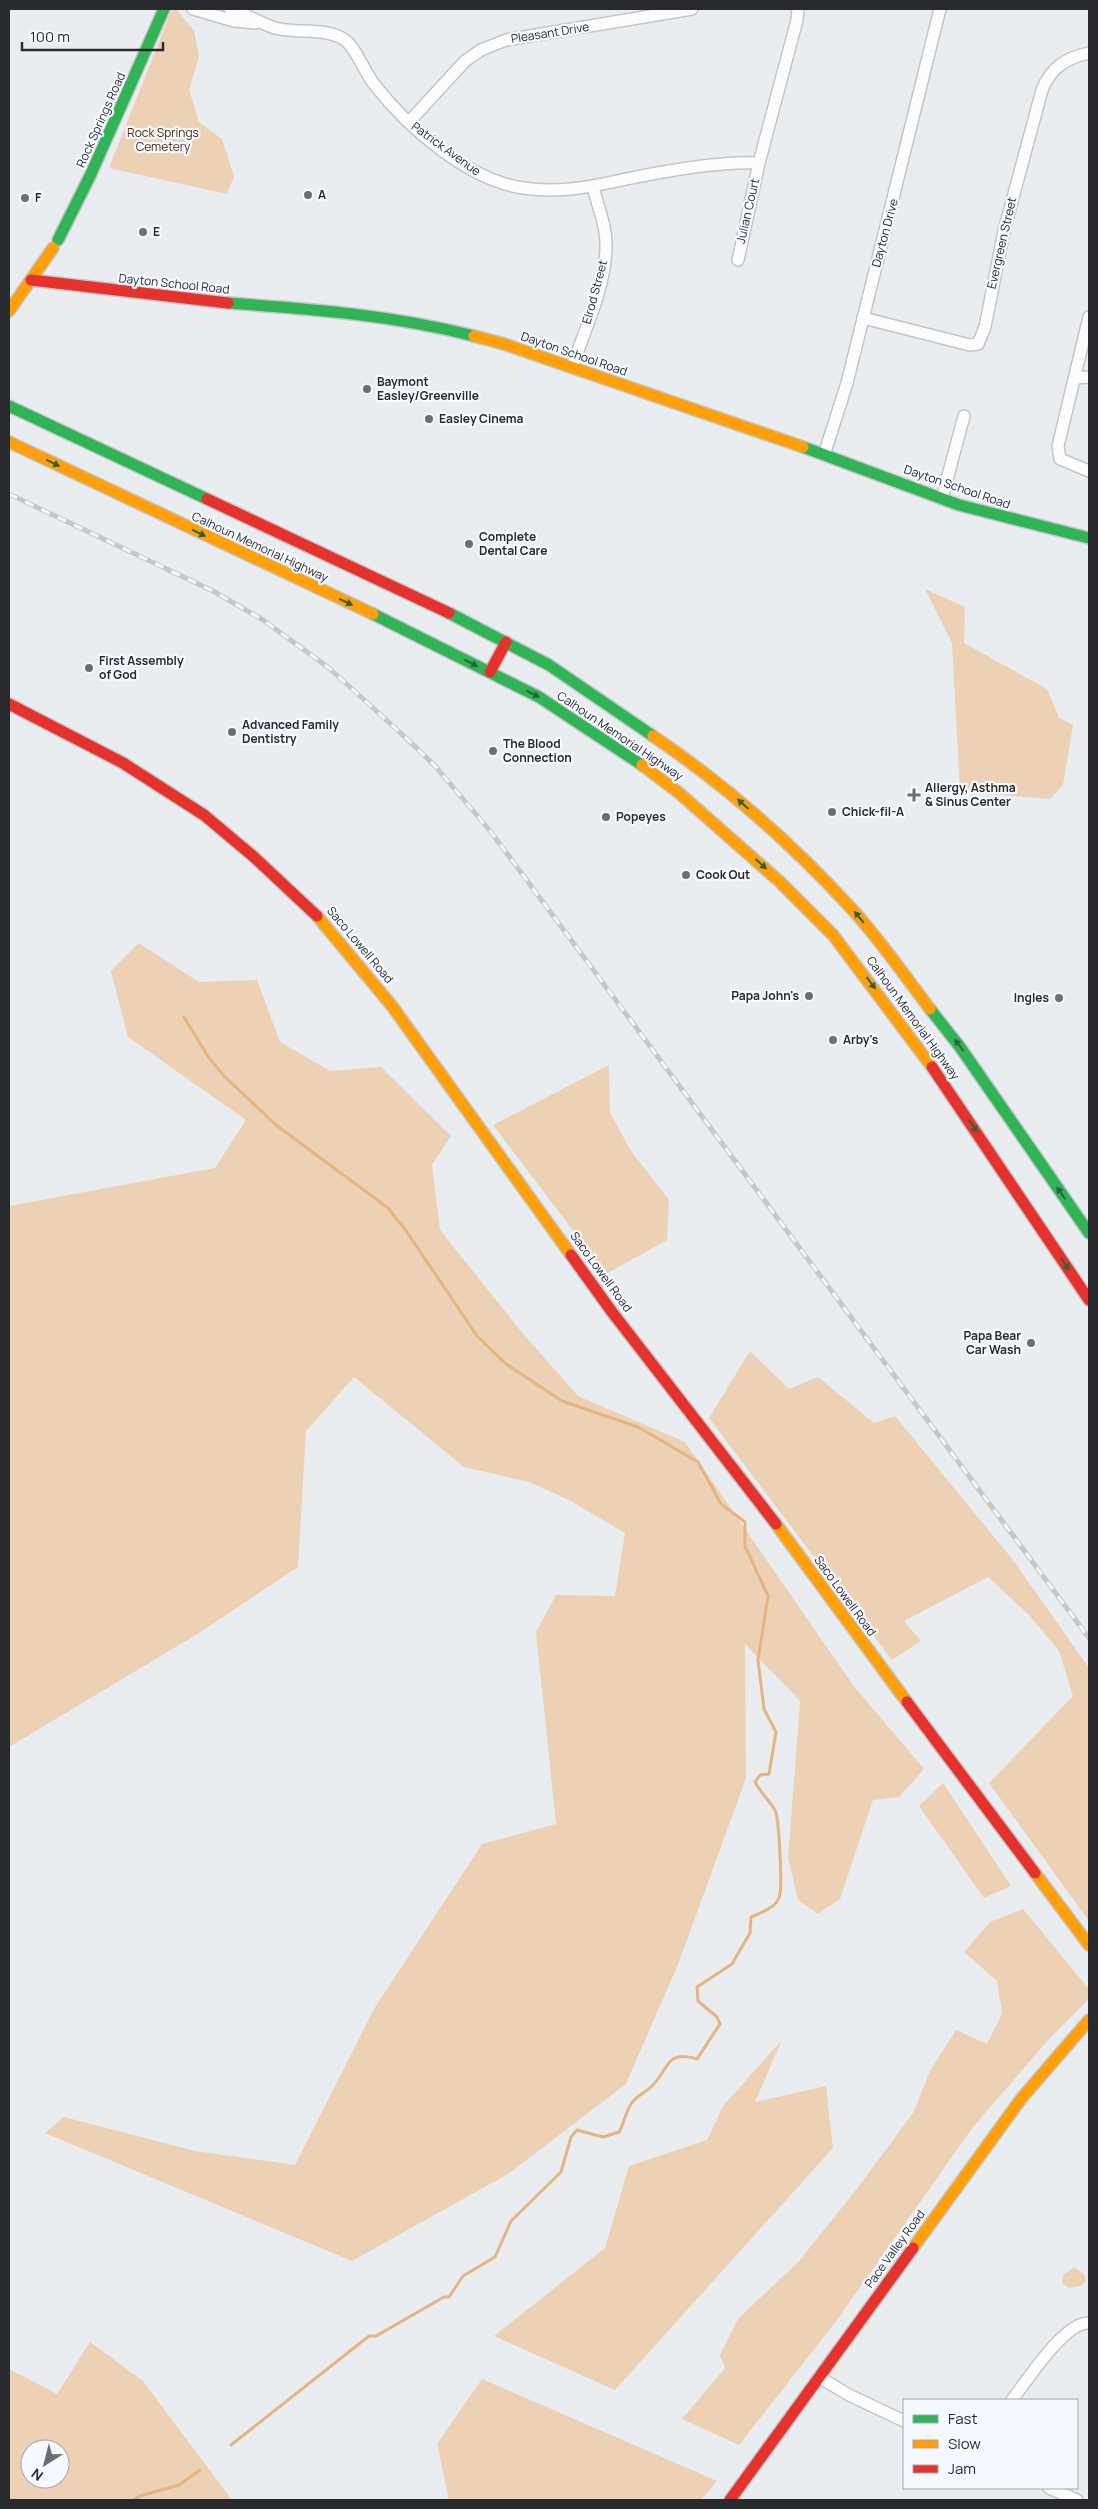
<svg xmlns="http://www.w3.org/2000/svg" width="1098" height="2509" font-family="Manrope,sans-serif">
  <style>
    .green { fill: #ecd1b5; fill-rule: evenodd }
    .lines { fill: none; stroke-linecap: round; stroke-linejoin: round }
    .stream { stroke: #e4b581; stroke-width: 3 }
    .street-casing { stroke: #c4c5c8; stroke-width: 14 }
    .fast-casing { stroke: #c4c5c8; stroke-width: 14 }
    .slow-casing { stroke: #c4c5c8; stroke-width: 14 }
    .jam-casing { stroke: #c4c5c8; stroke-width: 14 }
    .street { stroke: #fcfcfd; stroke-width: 11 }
    .fast { stroke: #30b455; stroke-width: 11 }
    .slow { stroke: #ff9f0a; stroke-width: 11 }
    .jam { stroke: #e5322d; stroke-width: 11 }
    .rail-casing { stroke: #c6c8c8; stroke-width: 5 }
    .rail { stroke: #f5f9ff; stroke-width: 3; stroke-dasharray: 9; stroke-linecap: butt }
    .oneway { fill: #2b613d }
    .poi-dot { fill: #6c6e71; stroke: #f5f9ff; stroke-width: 2 }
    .labels { text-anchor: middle; stroke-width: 4.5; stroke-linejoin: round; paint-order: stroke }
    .street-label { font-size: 12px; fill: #282a2d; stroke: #f5f9ff }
    .park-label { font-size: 12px; fill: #472b0a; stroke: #f5f9ff }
    .poi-label { font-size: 12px; font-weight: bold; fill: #282a2d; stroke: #f5f9ff; text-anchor: start }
  </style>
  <rect width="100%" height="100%" fill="#eaedf0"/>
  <g class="green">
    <polygon points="172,9 176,9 194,31 199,56 189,90 199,122 222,139 234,176 227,194 109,168"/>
    <polygon points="925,589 965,607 964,643 1047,689 1059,718 1073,725 1063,785 1050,799 960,792 952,643"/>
    <polygon points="139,943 199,982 257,980 280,1042 330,1071 381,1067 451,1136 432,1165 440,1230 520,1330 578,1396 685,1442 853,1685 924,1769 899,1797 873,1800 840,1899 818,1914 798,1900 788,1858 800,1701 745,1644 746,1778 679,1962 626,2084 508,2174 352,2261 45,2133 64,2117 195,2151 295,2165 374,2009 482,1844 556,1824 536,1632 556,1595 615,1596 625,1533 569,1500 529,1482 464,1467 354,1377 306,1431 298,1567 199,1633 9,1747 9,1206 215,1168 246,1120 128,1037 111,971"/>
    <polygon points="609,1065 610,1113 631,1151 669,1200 667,1240 606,1274 493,1125"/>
    <polygon points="750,1351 789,1389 818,1377 874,1423 895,1416 1013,1560 1089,1668 1089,1921 989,1783 1073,1696 1059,1651 1028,1614 988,1577 904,1621 921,1641 892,1660 709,1418"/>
    <polygon points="943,1783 1011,1886 984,1898 919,1806"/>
    <polygon points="1023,1909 1089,1989 1089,1999 1049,2039 973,2127 837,2320 739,2445 682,2419 725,2368 720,2355 738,2319 799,2261 856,2190 913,2113 930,2071 956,2030 987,2044 1002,2013 997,1981 964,1952 990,1922"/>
    <polygon points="782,2040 755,2102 826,2086 833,2148 615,2390 494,2336 605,2248 629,2166 707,2140 723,2106"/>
    <polygon points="1074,2267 1084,2274 1086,2281 1080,2286 1069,2288 1062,2283 1063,2275"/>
    <path d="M90 2342 143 2381 232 2500H9V2369L57 2394ZM30 2449H60V2479H30Z"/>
    <polygon points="482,2379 717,2481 701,2500 449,2500 437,2444"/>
  </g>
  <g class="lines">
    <g class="stream">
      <path d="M184 1017 209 1058 225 1077 276 1125 388 1208 407 1232 477 1336 506 1364 562 1401 638 1427 698 1462 721 1504 745 1522V1546L768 1596 758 1660 764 1709 776 1732 769 1774 760 1775 755 1782C761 1793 769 1800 775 1810 779 1818 783 1889 779 1898 775 1908 760 1913 751 1917L750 1933 732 1964 697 1987 698 2001 717 2017 720 2024 697 2059C665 2049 669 2070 652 2086 646 2092 636 2096 631 2104 625 2113 625 2122 619 2132L603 2137 577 2130 571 2137 561 2172 511 2221 495 2257 463 2276 449 2297H444L376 2336H369L231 2445"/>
      <polyline points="133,2500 140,2496 179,2485 200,2470"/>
    </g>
    <defs>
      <g id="street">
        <polyline points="193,9 234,21 255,23"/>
        <path d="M230 9C246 14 259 23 275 28 297 34 326 27 345 40 356 48 365 73 374 84 407 127 468 180 523 188 556 193 585 188 617 181 659 172 716 161 759 163"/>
        <polyline points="409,122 465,61 481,50 506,40 692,9"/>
        <polyline points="738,260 759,163 797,20 798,9"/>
        <polyline points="1089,317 1058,446 1060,459 1089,471"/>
        <path d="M863 318 970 345 978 344 985 327 1004 231 1042 90C1051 68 1065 58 1089 53"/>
        <path d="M572 367C585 329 605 288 606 248 607 227 598 207 593 187"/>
        <polyline points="1075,378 1089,377"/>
        <polyline points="824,455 847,383 940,9"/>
        <polyline points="942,498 964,416"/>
        <polyline points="819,2377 849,2395 904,2421"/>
        <path d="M1012 2400C1026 2382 1065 2321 1089 2323"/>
        <polyline points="1049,2488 1077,2500"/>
      </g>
      <g id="fast">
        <polyline points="58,240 90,176 164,9"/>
        <path d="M228 303C312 309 392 315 474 336"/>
        <polyline points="9,406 207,499"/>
        <polyline points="803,447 959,505 1089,538"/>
        <polyline points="449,613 549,665 653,736"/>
        <polyline points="373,614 539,697 642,765"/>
        <polyline points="930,1009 960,1047 1089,1233"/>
      </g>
      <g id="slow">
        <polyline points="9,311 53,248"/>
        <polyline points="474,336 504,344 803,447"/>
        <polyline points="9,442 373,614"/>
        <path d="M653 736C724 784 791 843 850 907 879 938 904 975 930 1009"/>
        <polyline points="642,765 678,792 780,882 833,935 932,1067"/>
        <polyline points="317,916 392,1006 571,1255"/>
        <polyline points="776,1524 907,1702"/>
        <polyline points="1035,1873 1089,1945"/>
        <polyline points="913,2248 1021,2099 1089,2020"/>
      </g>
      <g id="jam">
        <polyline points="31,280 228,303"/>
        <polyline points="207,499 449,613"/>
        <polyline points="490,672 506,642"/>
        <polyline points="9,704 123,763 204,815 254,857 317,916"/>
        <polyline points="932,1067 1089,1300"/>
        <polyline points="571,1255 612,1312 776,1524"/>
        <polyline points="907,1702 1035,1873"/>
        <polyline points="730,2500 913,2248"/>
      </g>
    </defs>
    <use href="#street" class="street-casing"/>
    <use href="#fast" class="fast-casing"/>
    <use href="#slow" class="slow-casing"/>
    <use href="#jam" class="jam-casing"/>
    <use href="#street" class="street"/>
    <use href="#fast" class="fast"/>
    <use href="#slow" class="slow"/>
    <use href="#jam" class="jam"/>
    <defs>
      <polyline id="rail" points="9,494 213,591 263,620 329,668 405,737 435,766 491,832 1089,1638"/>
    </defs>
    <use href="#rail" class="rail-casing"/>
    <use href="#rail" class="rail"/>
  </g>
  <defs><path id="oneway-solid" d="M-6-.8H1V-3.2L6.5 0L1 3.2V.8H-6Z" transform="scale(1.25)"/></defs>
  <g class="oneway">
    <use href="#oneway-solid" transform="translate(53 463) rotate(26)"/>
    <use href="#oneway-solid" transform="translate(199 533) rotate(26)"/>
    <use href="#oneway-solid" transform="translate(346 602) rotate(25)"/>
    <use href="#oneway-solid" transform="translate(471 663) rotate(27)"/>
    <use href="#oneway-solid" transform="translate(533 694) rotate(28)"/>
    <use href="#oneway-solid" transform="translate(743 804) rotate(-138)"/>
    <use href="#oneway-solid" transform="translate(761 864) rotate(42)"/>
    <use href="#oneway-solid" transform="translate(859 917) rotate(-130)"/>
    <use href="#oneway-solid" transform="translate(871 983) rotate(53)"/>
    <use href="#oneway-solid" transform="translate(959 1045) rotate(-126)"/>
    <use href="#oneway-solid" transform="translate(973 1126) rotate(56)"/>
    <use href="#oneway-solid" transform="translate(1061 1193) rotate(-125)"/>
    <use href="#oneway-solid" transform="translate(1065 1264) rotate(56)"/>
  </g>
  <g class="poi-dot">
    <circle cx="308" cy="195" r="5"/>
    <circle cx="25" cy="198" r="5"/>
    <circle cx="143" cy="232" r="5"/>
    <circle cx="367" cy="389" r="5"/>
    <circle cx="429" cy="419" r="5"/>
    <circle cx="469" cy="544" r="5"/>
    <circle cx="89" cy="668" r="5"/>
    <circle cx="232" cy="732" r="5"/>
    <circle cx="493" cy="751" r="5"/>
    <path d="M911.5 787.5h5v5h5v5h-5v5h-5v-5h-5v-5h5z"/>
    <circle cx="832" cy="812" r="5"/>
    <circle cx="606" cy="817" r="5"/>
    <circle cx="686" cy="875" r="5"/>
    <circle cx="809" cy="996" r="5"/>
    <circle cx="1059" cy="998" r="5"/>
    <circle cx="833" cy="1040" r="5"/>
    <circle cx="1031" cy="1343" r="5"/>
  </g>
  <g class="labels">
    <g class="street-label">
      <text transform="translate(550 33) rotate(-9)" y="4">Pleasant Drive</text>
      <text transform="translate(101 120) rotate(-66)" y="4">Rock Springs Road</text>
      <text transform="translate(446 149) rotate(36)" y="4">Patrick Avenue</text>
      <text transform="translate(748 211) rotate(-77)" y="4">Julian Court</text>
      <text transform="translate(885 233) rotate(-75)" y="4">Dayton Drive</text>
      <text transform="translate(1002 243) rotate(-77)" y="4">Evergreen Street</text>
      <text transform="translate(174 284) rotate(6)" y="4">Dayton School Road</text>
      <text transform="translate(595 292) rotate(-75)" y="4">Elrod Street</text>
      <text transform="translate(574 354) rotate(19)" y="4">Dayton School Road</text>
      <text transform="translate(957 487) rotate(19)" y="4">Dayton School Road</text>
      <text transform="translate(260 547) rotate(25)" y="4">Calhoun Memorial Highway</text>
      <text transform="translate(620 736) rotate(34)" y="4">Calhoun Memorial Highway</text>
      <text transform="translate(360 945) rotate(50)" y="4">Saco Lowell Road</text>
      <text transform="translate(913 1018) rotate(54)" y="4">Calhoun Memorial Highway</text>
      <text transform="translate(601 1272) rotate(54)" y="4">Saco Lowell Road</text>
      <text transform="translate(845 1596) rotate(54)" y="4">Saco Lowell Road</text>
      <text transform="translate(895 2249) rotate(-54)" y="4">Pace Valley Road</text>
    </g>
    <g class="park-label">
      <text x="163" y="137">Rock Springs<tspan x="163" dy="14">Cemetery</tspan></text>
    </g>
    <g class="poi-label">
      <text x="318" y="199">A</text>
      <text x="35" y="202">F</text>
      <text x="153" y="236">E</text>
      <text x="377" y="386">Baymont<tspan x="377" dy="14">Easley/Greenville</tspan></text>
      <text x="439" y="423">Easley Cinema</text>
      <text x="479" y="541">Complete<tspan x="479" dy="14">Dental Care</tspan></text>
      <text x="99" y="665">First Assembly<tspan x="99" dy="14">of God</tspan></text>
      <text x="242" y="729">Advanced Family<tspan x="242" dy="14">Dentistry</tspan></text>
      <text x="503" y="748">The Blood<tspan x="503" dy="14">Connection</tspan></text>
      <text x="925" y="792">Allergy, Asthma<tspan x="925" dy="14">&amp; Sinus Center</tspan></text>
      <text x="842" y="816">Chick-fil-A</text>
      <text x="616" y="821">Popeyes</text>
      <text x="696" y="879">Cook Out</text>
      <text x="799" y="1000" text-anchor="end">Papa John's</text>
      <text x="1049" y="1002" text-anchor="end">Ingles</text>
      <text x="843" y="1044">Arby's</text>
      <text x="1021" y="1340" text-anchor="end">Papa Bear<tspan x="1021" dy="14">Car Wash</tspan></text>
    </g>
  </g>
  <rect width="1098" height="2509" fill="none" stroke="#282a2d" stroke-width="20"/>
  <rect x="903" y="2399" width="175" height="90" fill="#f5f9ff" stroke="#a3a6ab"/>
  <rect x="913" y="2415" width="25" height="8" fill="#30b455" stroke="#a3a6ab"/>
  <text x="948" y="2424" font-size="15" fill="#282a2d">Fast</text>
  <rect x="913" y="2440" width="25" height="8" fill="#ff9f0a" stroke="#a3a6ab"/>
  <text x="948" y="2449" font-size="15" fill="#282a2d">Slow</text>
  <rect x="913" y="2465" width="25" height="8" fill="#e5322d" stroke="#a3a6ab"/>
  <text x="948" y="2474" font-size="15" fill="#282a2d">Jam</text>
  <g transform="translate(45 2464) rotate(216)"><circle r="24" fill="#f5f9ff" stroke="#a3a6ab"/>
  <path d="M0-4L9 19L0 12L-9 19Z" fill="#6c6e71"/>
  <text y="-8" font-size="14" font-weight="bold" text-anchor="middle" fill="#282a2d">N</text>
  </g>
  <path d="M22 42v8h141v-8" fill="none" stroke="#282a2d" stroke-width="2.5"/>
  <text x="30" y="42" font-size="15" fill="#282a2d" stroke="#f5f9ff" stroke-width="4" paint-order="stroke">100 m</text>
</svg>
